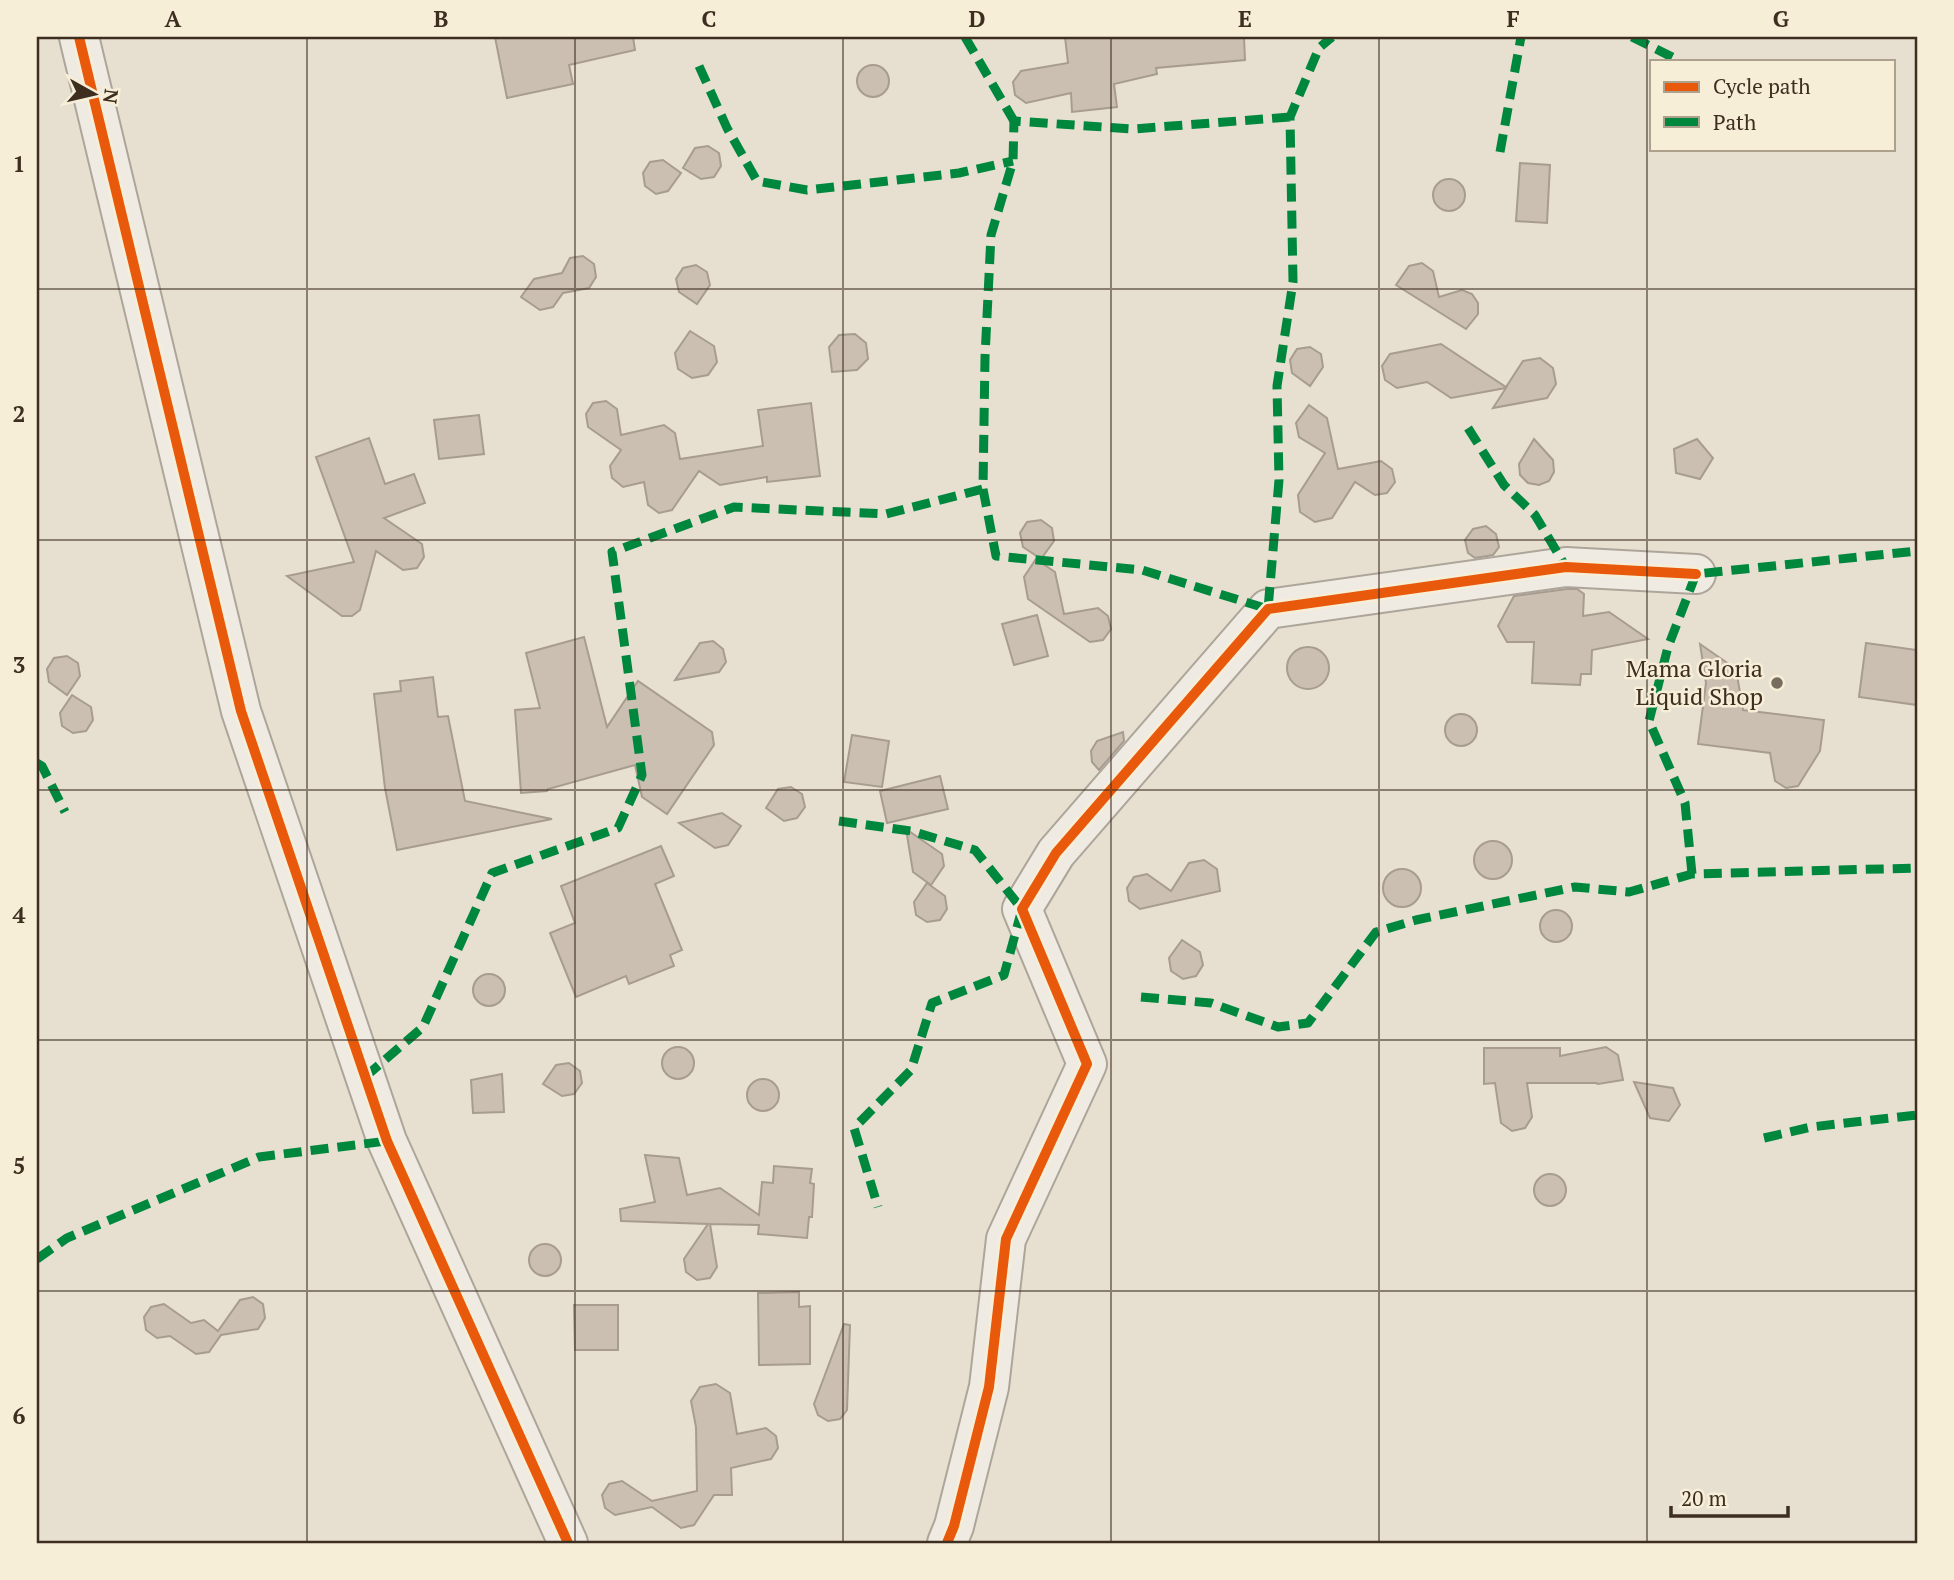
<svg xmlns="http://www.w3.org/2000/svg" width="1954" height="1580" font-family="'PT Serif',serif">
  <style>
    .building { fill: #cbbfb2; stroke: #a89c90; stroke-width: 2 }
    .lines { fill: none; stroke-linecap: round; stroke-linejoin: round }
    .minor-casing { stroke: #ada599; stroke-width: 42 }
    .minor { stroke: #efebe3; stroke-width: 38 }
    .quiet { stroke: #00873e; stroke-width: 9; stroke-dasharray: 18 9; stroke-linecap: butt }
    .cycleway-casing { stroke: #f7eed8; stroke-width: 15 }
    .cycleway { stroke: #e8590c; stroke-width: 10 }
    .grid { fill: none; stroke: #3d2e20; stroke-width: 2; stroke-opacity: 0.55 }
    .poi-dot { fill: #786c5e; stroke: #f7eed8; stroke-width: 2.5 }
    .labels { text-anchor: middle; stroke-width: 5; stroke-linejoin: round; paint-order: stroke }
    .poi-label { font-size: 24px; fill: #3d2e20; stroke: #f7eed8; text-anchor: end }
    .neatline { fill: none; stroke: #3d2e20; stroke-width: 2.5 }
    .grid-label { font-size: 23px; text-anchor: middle; font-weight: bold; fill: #3d2e20 }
  </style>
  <rect width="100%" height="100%" fill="#e7e0d1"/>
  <g class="building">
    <polygon points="495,37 633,37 635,50 569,65 573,84 507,98"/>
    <polygon points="1065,37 1244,37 1245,60 1156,68 1157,74 1114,84 1117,107 1072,112 1071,93 1026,103 1015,95 1013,82 1021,71 1068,63"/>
    <circle cx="873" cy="81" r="16"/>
    <polygon points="708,146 719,153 721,166 714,177 701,179 683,168 695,148"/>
    <polygon points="663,160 681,173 668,191 656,194 645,186 643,173 650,162"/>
    <polygon points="1520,163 1550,165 1547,223 1516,221"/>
    <circle cx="1449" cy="195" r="16"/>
    <polygon points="583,256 594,264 596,277 589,288 563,293 553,307 540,310 521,297 534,279 562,273 570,258"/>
    <polygon points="1422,263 1433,271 1439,297 1462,290 1472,294 1478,303 1478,314 1466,329 1396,285 1409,266"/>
    <polygon points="696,265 707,272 710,285 697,304 679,292 676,279 683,268"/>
    <polygon points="690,331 714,346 717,362 708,375 692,378 678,369 675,353"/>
    <polygon points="855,334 866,343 868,359 857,370 832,372 829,347 839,335"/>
    <polygon points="1441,344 1506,387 1523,361 1540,358 1553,368 1556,384 1547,398 1493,408 1506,388 1451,398 1427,382 1397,388 1385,380 1382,366 1390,354"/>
    <polygon points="1310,347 1321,354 1323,367 1310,386 1292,373 1290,360 1297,349"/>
    <polygon points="606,401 617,409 621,435 664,425 675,433 680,459 763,446 758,410 811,403 820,476 767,482 767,477 720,485 699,471 672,510 659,513 648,505 644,482 623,487 612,478 610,466 621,450 588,427 586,414 593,403"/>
    <polygon points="1309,405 1327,418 1338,469 1381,461 1392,469 1395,482 1387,493 1375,495 1355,482 1332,518 1315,522 1300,512 1298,495 1325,453 1299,437 1296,423"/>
    <polygon points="479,415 484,454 439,459 434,420"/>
    <polygon points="369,438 385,484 414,474 425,503 384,518 422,544 424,557 417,568 403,570 376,551 360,610 352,616 342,616 287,576 354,562 316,457"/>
    <polygon points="1534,439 1553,460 1554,472 1549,481 1539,485 1528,483 1520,475 1519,464"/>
    <polygon points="1697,439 1713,458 1700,479 1676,473 1674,449"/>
    <polygon points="1041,520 1052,528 1054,541 1041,559 1023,547 1020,533 1027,522"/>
    <polygon points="1486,526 1496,534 1499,547 1493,555 1475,558 1468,553 1465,540 1473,529"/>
    <polygon points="1036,559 1055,572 1064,614 1098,608 1108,616 1111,629 1103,640 1090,642 1028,599 1024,577"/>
    <polygon points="1567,589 1577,589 1584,594 1583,616 1609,612 1648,639 1592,650 1591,674 1581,674 1580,685 1532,683 1534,642 1507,642 1498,626 1514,596"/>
    <polygon points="1037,615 1048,656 1014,665 1002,624"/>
    <polygon points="584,637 607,727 638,681 712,732 714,745 667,814 642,797 635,765 548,789 547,791 521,793 515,710 540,708 526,653"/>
    <polygon points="713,641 723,649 726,662 719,672 675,680 700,643"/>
    <polygon points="1866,643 1917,650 1917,705 1859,697"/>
    <polygon points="1700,644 1736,669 1743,710 1824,720 1820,751 1798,786 1786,788 1775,781 1770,753 1698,744 1706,683"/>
    <circle cx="1308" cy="668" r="21"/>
    <polygon points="67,656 78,663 80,676 67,695 49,682 47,669 54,658"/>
    <polygon points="433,677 438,717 448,716 465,801 552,819 397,850 385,788 374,694 401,691 400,681"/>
    <polygon points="72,695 91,707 93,720 86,731 73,733 62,726 60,713"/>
    <circle cx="1461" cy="730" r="16"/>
    <polygon points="1123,732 1124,741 1099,770 1092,762 1091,751 1097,741"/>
    <polygon points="852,735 889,741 882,787 844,782"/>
    <polygon points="940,776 948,809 887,823 880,791"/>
    <polygon points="791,787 802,794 805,807 797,818 784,821 766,808 778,789"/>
    <polygon points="722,813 741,826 728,845 715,848 679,823"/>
    <polygon points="906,829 942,854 944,866 931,885 913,872"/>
    <circle cx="1493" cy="860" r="19"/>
    <polygon points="661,846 674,876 655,884 682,950 670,955 674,966 629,984 626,976 576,997 550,933 575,923 561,886"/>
    <polygon points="1204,860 1217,869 1220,891 1140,909 1129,901 1127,888 1134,877 1147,874 1171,891 1189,863"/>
    <circle cx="1402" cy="888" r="19"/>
    <polygon points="927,883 945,896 947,909 940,920 927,922 916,915 914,902"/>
    <circle cx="1556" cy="926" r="16"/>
    <polygon points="1182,940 1200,952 1203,965 1196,976 1183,979 1171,971 1169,958"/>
    <circle cx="489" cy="990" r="16"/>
    <circle cx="678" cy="1063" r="16"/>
    <polygon points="1606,1047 1618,1055 1623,1080 1598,1084 1596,1083 1527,1083 1532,1117 1525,1128 1512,1131 1501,1123 1495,1083 1484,1084 1484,1048 1560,1048 1560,1056"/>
    <polygon points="569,1063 580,1071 582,1083 574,1094 562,1096 543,1084 556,1065"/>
    <polygon points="502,1074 504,1112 473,1113 471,1080"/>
    <circle cx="763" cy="1095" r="16"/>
    <polygon points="1634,1082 1673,1088 1680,1105 1669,1121 1650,1118"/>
    <polygon points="645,1155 679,1158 687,1195 720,1188 759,1215 762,1182 773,1183 774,1166 812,1169 810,1183 814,1184 812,1217 809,1217 807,1238 758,1234 759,1225 710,1224 717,1267 710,1278 697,1280 686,1272 684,1259 708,1224 621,1221 620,1209 655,1202"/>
    <circle cx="1550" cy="1190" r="16"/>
    <circle cx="545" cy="1260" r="16"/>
    <polygon points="799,1292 799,1307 810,1306 810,1364 759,1365 758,1293"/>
    <polygon points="253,1297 263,1304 265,1318 258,1329 221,1335 209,1352 196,1354 170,1336 157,1338 146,1330 144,1317 151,1307 164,1304 191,1323 204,1320 218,1331 240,1300"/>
    <polygon points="574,1305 618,1305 618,1350 575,1350"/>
    <polygon points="844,1324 850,1325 847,1410 840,1419 828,1421 818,1415 814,1404"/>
    <polygon points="716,1384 730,1393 737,1434 766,1428 776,1436 778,1448 771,1459 731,1468 732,1495 714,1495 694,1525 681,1528 652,1507 615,1515 605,1508 602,1495 609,1484 622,1481 652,1501 697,1491 696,1427 691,1401 700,1387"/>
  </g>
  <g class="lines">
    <defs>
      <g id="minor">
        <polyline points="79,37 241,711 387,1141 568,1543"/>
        <polyline points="947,1543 954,1526 989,1387 1006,1239 1087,1064 1022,909 1056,853 1268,609 1566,567 1696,574"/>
      </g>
    </defs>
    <use href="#minor" class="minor-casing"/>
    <use href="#minor" class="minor"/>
    <g class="quiet">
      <polyline points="965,37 1014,121"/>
      <polyline points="1632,37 1680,61"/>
      <polyline points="699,66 727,128 757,181 807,190 959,173 1013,161"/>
      <polyline points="1290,117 1133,129 1014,121 1013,161 991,235 985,357 983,489 996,556 1142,570 1268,609 1279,480 1277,386 1293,282 1290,117 1319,48 1332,37"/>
      <polyline points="1500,152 1521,37"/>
      <polyline points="1468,428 1504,485 1535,515 1566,567"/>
      <polyline points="37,763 42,766 65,812"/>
      <polyline points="839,821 911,831 975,850 1022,909 1004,975 932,1003 911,1070 854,1128 878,1207"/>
      <polyline points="1692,874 1685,803 1649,721 1668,647 1696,574 1917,551"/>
      <polyline points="1141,997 1211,1003 1278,1027 1308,1023 1376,932 1416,920 1575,887 1629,892 1692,874 1917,868"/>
      <polyline points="365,1077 423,1027 492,873 618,828 642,775 612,552 734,507 886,514 983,489"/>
      <polyline points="1764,1138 1811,1127 1917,1115"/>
      <polyline points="37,1259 67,1238 259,1157 387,1141"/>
    </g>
    <defs>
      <g id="cycleway">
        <polyline points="79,37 241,711 387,1141 568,1543"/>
        <polyline points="947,1543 954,1526 989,1387 1006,1239 1087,1064 1022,909 1056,853 1268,609 1566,567 1696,574"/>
      </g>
    </defs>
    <use href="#cycleway" class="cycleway-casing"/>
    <use href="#cycleway" class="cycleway"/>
  </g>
  <path class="grid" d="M307 37V1543M575 37V1543M843 37V1543M1111 37V1543M1379 37V1543M1647 37V1543M37 289H1917M37 540H1917M37 790H1917M37 1040H1917M37 1291H1917"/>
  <circle class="poi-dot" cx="1777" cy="683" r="7"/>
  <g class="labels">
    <g class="poi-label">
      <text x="1763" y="677">Mama Gloria<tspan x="1763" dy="28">Liquid Shop</tspan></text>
    </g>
  </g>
  <rect width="1954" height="1580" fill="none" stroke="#f7eed8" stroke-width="77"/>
  <rect x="1650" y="60" width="245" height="91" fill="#f7eed8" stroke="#ada18e" stroke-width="2"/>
  <rect x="1664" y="82" width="35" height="10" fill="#e8590c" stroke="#ada18e" stroke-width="2"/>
  <text x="1713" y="94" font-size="21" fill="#3d2e20">Cycle path</text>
  <rect x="1664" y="117" width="35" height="10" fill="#00873e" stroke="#ada18e" stroke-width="2"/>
  <text x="1713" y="130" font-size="21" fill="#3d2e20">Path</text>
  <g transform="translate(94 94) rotate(98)" stroke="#f7eed8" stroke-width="5" paint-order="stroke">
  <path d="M0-5L12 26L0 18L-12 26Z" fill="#3d2e20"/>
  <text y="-10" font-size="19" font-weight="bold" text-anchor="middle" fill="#3d2e20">N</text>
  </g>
  <path d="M1671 1506v10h117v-10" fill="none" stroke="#3d2e20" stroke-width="3.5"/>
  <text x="1681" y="1506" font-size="21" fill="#3d2e20" stroke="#f7eed8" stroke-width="5" paint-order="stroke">20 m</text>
  <rect x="38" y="38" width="1878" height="1504" class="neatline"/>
  <g class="grid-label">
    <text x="173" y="27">A</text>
    <text x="441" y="27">B</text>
    <text x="709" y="27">C</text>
    <text x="977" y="27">D</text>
    <text x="1245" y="27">E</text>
    <text x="1513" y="27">F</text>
    <text x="1781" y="27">G</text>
    <text x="19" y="172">1</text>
    <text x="19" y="422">2</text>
    <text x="19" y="673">3</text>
    <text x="19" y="923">4</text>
    <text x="19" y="1174">5</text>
    <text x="19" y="1424">6</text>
  </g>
</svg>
